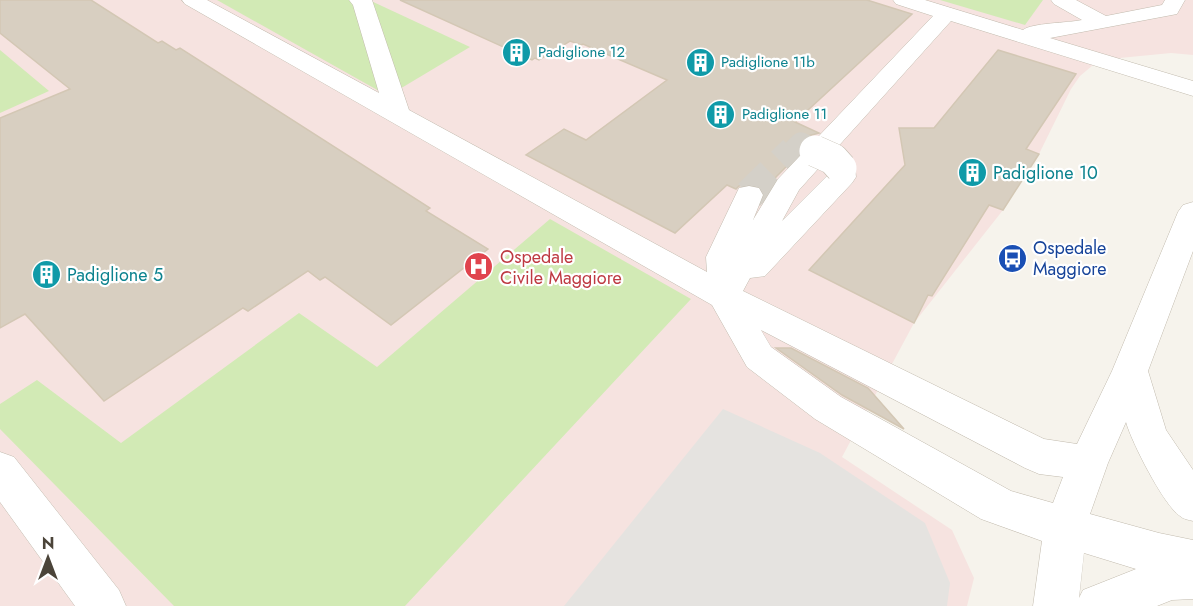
<svg xmlns="http://www.w3.org/2000/svg" width="1193" height="606" font-family="Jost,sans-serif">
  <style>
    .medical { fill: #f6e3e0 }
    .green { fill: #d2eab5 }
    .parking { fill: #e5e3e0 }
    .building { fill: #d8cfc1; stroke: #d3c7b4; stroke-width: 1.5 }
    .lines { fill: none; stroke-linecap: round; stroke-linejoin: round }
    .minor-tunnel-far1 { stroke: #d4d0c8; stroke-width: 23; stroke-dasharray: 23 12; stroke-linecap: butt }
    .minor-tunnel { stroke: #d4d0c8; stroke-width: 31; stroke-dasharray: 31 15; stroke-linecap: butt }
    .minor-casing { stroke: #c2bbae; stroke-width: 1 }
    .minor { fill: #fff; fill-rule: evenodd }
    .minor-bridge-far1-casing { stroke: #c2bbae; stroke-width: 24; stroke-linecap: butt }
    .minor-bridge-casing { stroke: #c2bbae; stroke-width: 32; stroke-linecap: butt }
    .minor-bridge-far1 { stroke: #fff; stroke-width: 23 }
    .minor-bridge { stroke: #fff; stroke-width: 31 }
    .labels { text-anchor: middle; stroke-width: 4.5; stroke-linejoin: round; paint-order: stroke }
    .far-culture-label { font-size: 15px; fill: #0d838f; stroke: #fff; text-anchor: start }
    .culture-label { font-size: 18px; fill: #0d838f; stroke: #fff; text-anchor: start }
    .transit-label { font-size: 18px; fill: #164399; stroke: #fff; text-anchor: start }
    .health-label { font-size: 18px; fill: #be3a42; stroke: #fff; text-anchor: start }
  </style>
  <rect width="100%" height="100%" fill="#f6f3ec"/>
  <polygon class="medical" points="0,0 1193,0 1193,55 1171,53 1099,60 1080,76 1071,89 1039,154 1003,210 914,323 842,457 952,530 974,578 967,606 0,606"/>
  <g class="green">
    <polygon points="217,0 369,0 470,47 388,96"/>
    <polygon points="940,0 1043,0 1025,25"/>
    <polygon points="0,50 49,91 0,113"/>
    <polygon points="550,219 691,299 405,606 174,606 0,429 0,404 37,380 121,443 299,313 377,367"/>
  </g>
  <polygon class="parking" points="723,409 820,453 925,523 950,583 947,606 564,606"/>
  <g class="building">
    <polygon points="0,0 91,0 158,43 162,41 176,50 180,48 430,208 426,211 488,249 391,325 325,277 320,280 308,271 248,311 243,308 104,401 25,314 0,328 0,118 70,89 0,33"/>
    <polygon points="400,0 867,0 912,14 795,122 819,133 804,137 799,144 798,155 776,177 765,195 759,186 749,184 739,186 736,189 727,185 675,233 526,155 564,129 586,140 667,80 583,44 581,45 570,41 539,60 535,58 532,60"/>
    <polygon points="998,50 1076,74 1026,149 1039,154 1003,210 989,205 932,296 928,295 914,323 809,270 905,165 899,128 934,128"/>
    <polygon points="776,348 791,348 868,388 904,429 842,395"/>
  </g>
  <g class="lines">
    <polyline class="minor-tunnel-far1" points="793,152 801,144 812,149"/>
    <polyline class="minor-tunnel" points="749,195 794,151"/>
    <defs>
      <g id="minor">
        <path d="M182 0H207L379 93 353 5 349 0H372L409 110 707 272 706 257 739 188 749 186 759 188 763 195 753 220 778 179 933 16 896 4 893 0H925L1023 30C1031 23 1068 23 1082 20L1054 4 1051 0H1076L1106 16 1162 5 1165 0H1185L1177 14 1050 38 1193 81V96L951 21 799 190 782 221 828 175 827 168 831 162 841 159 851 162 855 168 856 177 852 183 765 276 750 278 743 291 1044 439 1077 444 1112 371 1178 212 1183 205 1193 202V251L1148 371 1166 430 1193 470V521C1189 520 1183 519 1180 516 1164 506 1131 441 1126 422L1108 463 1090 514 1159 533 1193 540V599L1172 600 1157 606H1033L1042 541 981 519 815 419 747 367 712 305 185 4ZM761 330 1025 468 1039 474 1063 477 1053 503 1011 491 841 397 771 347ZM1084 553 1136 569 1083 590 1079 598Z"/>
        <polygon points="0,452 14,457 119,590 126,606 75,606 0,502"/>
      </g>
    </defs>
    <use href="#minor" class="minor-casing"/>
    <use href="#minor" class="minor"/>
    <defs>
      <polyline id="minor-bridge-far1" points="812,149 818,152"/>
      <polyline id="minor-bridge" points="815,151 833,159 841,168"/>
    </defs>
    <use href="#minor-bridge-far1" class="minor-bridge-far1-casing"/>
    <use href="#minor-bridge" class="minor-bridge-casing"/>
    <use href="#minor-bridge-far1" class="minor-bridge-far1"/>
    <use href="#minor-bridge" class="minor-bridge"/>
  </g>
  <defs>
    <symbol id="building-disc" viewBox="-11 -11 22 22"><circle r="9.5" fill="#0f9aa8" stroke="#fff"/><path d="M-4-6H4V6H1V3H-1V6H-4ZM-2.5-4.3h1.7v1.8h-1.7ZM.8-4.3h1.7v1.8H.8ZM-2.5-1h1.7V.8h-1.7ZM.8-1h1.7V.8H.8Z" fill="#fff"/></symbol>
    <symbol id="bus-disc" viewBox="-11 -11 22 22"><circle r="9.5" fill="#1a4fb4" stroke="#fff"/><path d="M-5-6H5V4H4V6H2V4H-2V6H-4V4H-5ZM-3.5-4V0h7V-4ZM-3.5 1.2v1.5H-2V1.2ZM2 1.2v1.5H3.5V1.2Z" fill="#fff"/></symbol>
    <symbol id="hospital-disc" viewBox="-11 -11 22 22"><circle r="9.5" fill="#e0444e" stroke="#fff"/><path d="M-5-5h3v3.5h4V-5h3V5h-3V1.5h-4V5h-3Z" fill="#fff"/></symbol>
  </defs>
  <g fill-rule="evenodd">
    <use href="#building-disc" x="500" y="36" width="33" height="33"/>
    <use href="#building-disc" x="684" y="46" width="33" height="33"/>
    <use href="#building-disc" x="704" y="98" width="33" height="33"/>
    <use href="#building-disc" x="956" y="156" width="33" height="33"/>
    <use href="#bus-disc" x="996" y="242" width="33" height="33"/>
    <use href="#hospital-disc" x="462" y="250" width="33" height="33"/>
    <use href="#building-disc" x="30" y="258" width="33" height="33"/>
  </g>
  <g class="labels">
    <g class="far-culture-label">
      <text x="538" y="57">Padiglione 12</text>
      <text x="721" y="67">Padiglione 11b</text>
      <text x="742" y="119">Padiglione 11</text>
    </g>
    <g class="culture-label">
      <text x="993" y="179">Padiglione 10</text>
      <text x="67" y="281">Padiglione 5</text>
    </g>
    <g class="transit-label">
      <text x="1033" y="254">Ospedale<tspan x="1033" dy="21">Maggiore</tspan></text>
    </g>
    <g class="health-label">
      <text x="500" y="263">Ospedale<tspan x="500" dy="21">Civile Maggiore</tspan></text>
    </g>
  </g>
  <g transform="translate(48 558)" stroke="#ffffff" stroke-width="4.5" paint-order="stroke">
  <path d="M0-4.5L10 22L0 15L-10 22Z" fill="#4b4439"/>
  <text y="-9" font-size="16" font-weight="bold" text-anchor="middle" fill="#4b4439">N</text>
  </g>
</svg>
